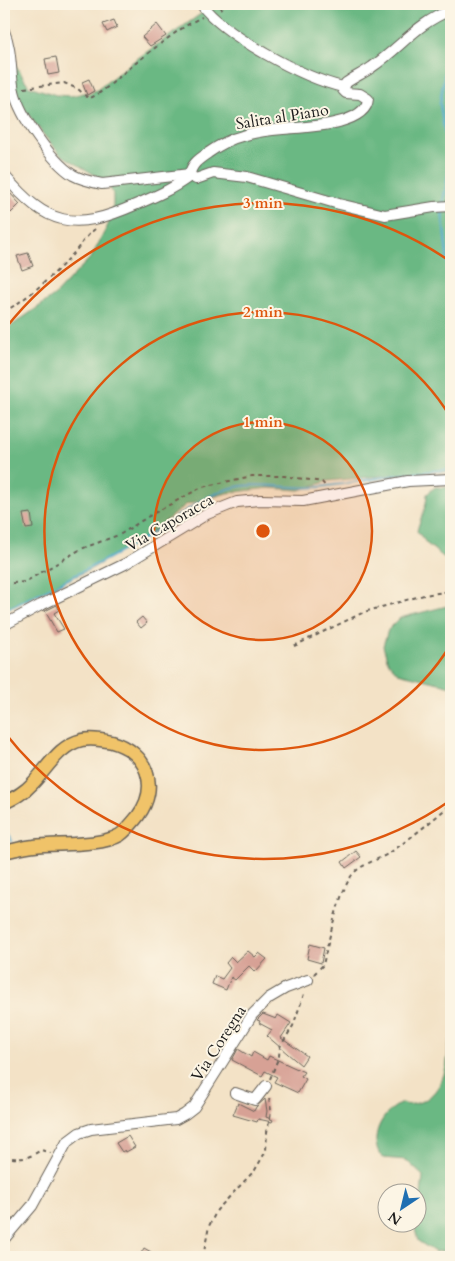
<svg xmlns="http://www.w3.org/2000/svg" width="455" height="1261" font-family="Cardo,serif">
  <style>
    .forest { fill: #6ab883; stroke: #436a50 }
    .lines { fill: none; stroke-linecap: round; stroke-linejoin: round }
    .stream { stroke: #4ba7c9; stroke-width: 2.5 }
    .building { fill: #d7a195 }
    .minor-casing { stroke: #676158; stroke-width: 12 }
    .major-casing { stroke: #676158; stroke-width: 15 }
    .path { stroke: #676158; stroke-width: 2; stroke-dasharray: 4 4; stroke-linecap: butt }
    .minor { stroke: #fff; stroke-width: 10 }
    .major { stroke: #f0c369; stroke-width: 12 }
    .ring { fill: none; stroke: #de560d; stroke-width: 2.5 }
    .labels { text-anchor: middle; stroke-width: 4; stroke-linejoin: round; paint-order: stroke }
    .street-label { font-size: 16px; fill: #1c1c1c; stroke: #fcf5e5 }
    .centre { fill: #de560d; stroke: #fcf5e5; stroke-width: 2.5 }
    .ring-label { font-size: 15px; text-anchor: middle; font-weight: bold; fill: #de560d; stroke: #fcf5e5; stroke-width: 4; stroke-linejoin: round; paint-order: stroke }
  </style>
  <rect width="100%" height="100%" fill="#fcf5e5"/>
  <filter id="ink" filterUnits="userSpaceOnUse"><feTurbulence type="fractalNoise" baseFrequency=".02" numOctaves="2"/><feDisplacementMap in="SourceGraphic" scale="10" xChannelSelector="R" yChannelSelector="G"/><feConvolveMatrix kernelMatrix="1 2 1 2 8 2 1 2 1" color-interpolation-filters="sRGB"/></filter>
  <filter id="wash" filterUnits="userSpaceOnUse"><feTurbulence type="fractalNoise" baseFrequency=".0096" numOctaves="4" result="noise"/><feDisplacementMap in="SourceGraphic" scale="20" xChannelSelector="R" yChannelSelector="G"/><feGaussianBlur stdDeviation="1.12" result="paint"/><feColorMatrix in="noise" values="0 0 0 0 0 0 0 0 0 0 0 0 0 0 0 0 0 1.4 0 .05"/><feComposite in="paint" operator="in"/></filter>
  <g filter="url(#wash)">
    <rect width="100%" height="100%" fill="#f3e2c6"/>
    <g class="forest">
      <polygon points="215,4 451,4 451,473 431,471 328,481 300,490 269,488 227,493 187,504 145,537 89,570 4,610 4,331 54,296 92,256 108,225 113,207 113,193 108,185 98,177 60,154 43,134 4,81 4,48 29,86 56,95 71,96 97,90 131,63"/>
      <path d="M435 487 451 488V563L427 544 417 531C420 518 427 507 427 494Z"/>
      <polygon points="451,605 451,686 398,673 388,662 383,646 388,630 400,618"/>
      <path d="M451 1039V1250L435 1252 418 1241 415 1229 416 1224H418L423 1176 406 1160 383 1158C381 1155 378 1151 377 1148 372 1129 386 1110 402 1103 408 1106 414 1104 420 1102 436 1097 445 1077 447 1062 448 1053 447 1047 451 1039Z"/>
    </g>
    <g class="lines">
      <g class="stream">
        <polyline points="443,203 450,165 440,104 451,34"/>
        <polyline points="442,210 451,293"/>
        <path d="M4 609 11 607C56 585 100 564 143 539 171 522 197 499 228 489 256 480 290 490 319 487 364 482 407 471 451 470"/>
        <polyline points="4,829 12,841"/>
      </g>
    </g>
    <g id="blocks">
      <g class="building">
        <polygon points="114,20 117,27 107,32 103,24"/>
        <polygon points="157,24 166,36 150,46 142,37"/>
        <polygon points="56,57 59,73 48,75 45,59"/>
        <polygon points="89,79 94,91 87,95 82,82"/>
        <polygon points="9,192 20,204 11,213 4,204 7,200 4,196"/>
        <polygon points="28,253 33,266 22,270 17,256"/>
        <polygon points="31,513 33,528 26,529 23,514"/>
        <polygon points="57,605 59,610 54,613 64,629 57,632 45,611"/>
        <polygon points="142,617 147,623 141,628 136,622"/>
        <polygon points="356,851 361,857 346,868 342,862"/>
        <polygon points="310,944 324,948 321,963 307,959"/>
        <polygon points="248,951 255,957 259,953 267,959 255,972 249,966 235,980 231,977 226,990 212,984 215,976 222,979 230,968 226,963 231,957 236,962"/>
        <polygon points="263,1014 276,1019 278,1015 291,1023 281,1038 307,1056 301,1065 267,1036 272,1030 259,1023 260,1021 257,1020"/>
        <polygon points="238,1049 251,1057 253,1052 267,1060 269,1056 304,1072 301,1076 306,1079 298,1093 274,1082 277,1077 265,1071 262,1076 232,1060"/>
        <polygon points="265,1099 267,1111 266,1117 273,1120 272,1122 258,1119 257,1122 233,1115 238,1103 254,1111 256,1107"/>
        <polygon points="128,1136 135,1147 126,1152 125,1150 122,1152 116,1143"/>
        <polygon points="144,1248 151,1252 148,1257 139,1257"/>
      </g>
    </g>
  </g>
  <g filter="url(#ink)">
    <use href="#blocks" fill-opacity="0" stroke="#676158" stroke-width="1"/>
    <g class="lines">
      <defs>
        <g id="minor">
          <path d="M201 4C225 36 303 78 343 87"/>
          <path d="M4 31C12 50 10 71 14 91 20 116 51 161 73 175 82 180 92 182 102 184L190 174"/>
          <path d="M4 175C47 226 74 232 135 205 154 197 173 189 190 176"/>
          <path d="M190 176C190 165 199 159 208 153 218 146 229 139 242 136 254 132 270 130 283 129 304 127 366 126 368 99L360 94 346 93 343 90 346 83C354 77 364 73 372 67 401 47 417 23 451 10"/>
          <polyline points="190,176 196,179 213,173 247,177 339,204 385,215 434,207 451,206"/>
          <polyline points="4,625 39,606 125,564 207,514 237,502 260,500 303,501 408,481 451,479"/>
          <polyline points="235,1093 255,1100 266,1086"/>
          <polyline points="4,1239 32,1206 67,1142 79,1133 91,1129 176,1119 185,1114 194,1107 252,1015 269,998 286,988 308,980"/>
        </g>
        <path id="major" d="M4 803C14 798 24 793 32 784 47 769 59 745 82 740 92 738 103 740 112 742 147 752 160 786 138 816 133 822 127 830 120 835 99 847 57 843 34 846 24 847 14 850 4 852"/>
      </defs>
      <use href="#minor" class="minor-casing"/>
      <use href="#major" class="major-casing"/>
      <g class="path">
        <polyline points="220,9 225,4"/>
        <path d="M24 88 64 83 78 89 88 98H90C106 91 118 77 131 67 151 51 180 27 202 17"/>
        <path d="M4 312C28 298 53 276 72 255 80 246 85 237 95 229"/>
        <polyline points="4,584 25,582 81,549 121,534 149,516 202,487 252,476 284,476 322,482 326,487"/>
        <polyline points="294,646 364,612 424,595 451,591"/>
        <path d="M314 974 323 965C328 943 339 892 352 875 362 863 379 860 391 852 412 837 432 821 451 804"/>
        <polyline points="270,1079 279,1056 280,1047 293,1026 305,991"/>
        <path d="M4 1157C21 1159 26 1160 41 1150L51 1153"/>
        <polyline points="451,1214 451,1226"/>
        <polyline points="203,1257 209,1226 217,1210 255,1170 266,1151 267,1132 271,1112 269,1097"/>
        <polyline points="440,1257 451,1250"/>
      </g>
      <use href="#minor" class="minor"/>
      <use href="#major" class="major"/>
    </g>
  </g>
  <circle cx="263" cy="531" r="109" fill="#de560d" fill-opacity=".12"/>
  <g class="ring">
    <circle cx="263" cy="531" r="109"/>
    <path d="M451 644A219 219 0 1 1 451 418"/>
    <path d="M451 800A328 328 0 0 1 5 733M5 329A328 328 0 0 1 451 262"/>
  </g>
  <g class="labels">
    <g class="street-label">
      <text transform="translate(282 116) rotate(-9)" y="6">Salita al Piano</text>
      <text transform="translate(169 522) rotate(-30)" y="6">Via Caporacca</text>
      <text transform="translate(218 1043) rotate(-57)" y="6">Via Coregna</text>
    </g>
  </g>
  <circle cx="263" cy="531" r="8" class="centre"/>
  <g class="ring-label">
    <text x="263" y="208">3 min</text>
    <text x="263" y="317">2 min</text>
    <text x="263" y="427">1 min</text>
  </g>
  <rect width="455" height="1261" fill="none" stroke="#fcf5e5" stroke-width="20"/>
  <g transform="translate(402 1208) rotate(215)"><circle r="24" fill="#fcf5e5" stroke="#a29e95"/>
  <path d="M0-4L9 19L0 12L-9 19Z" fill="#1f6fb2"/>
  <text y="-8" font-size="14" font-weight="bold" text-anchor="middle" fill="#1c1c1c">N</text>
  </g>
</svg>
